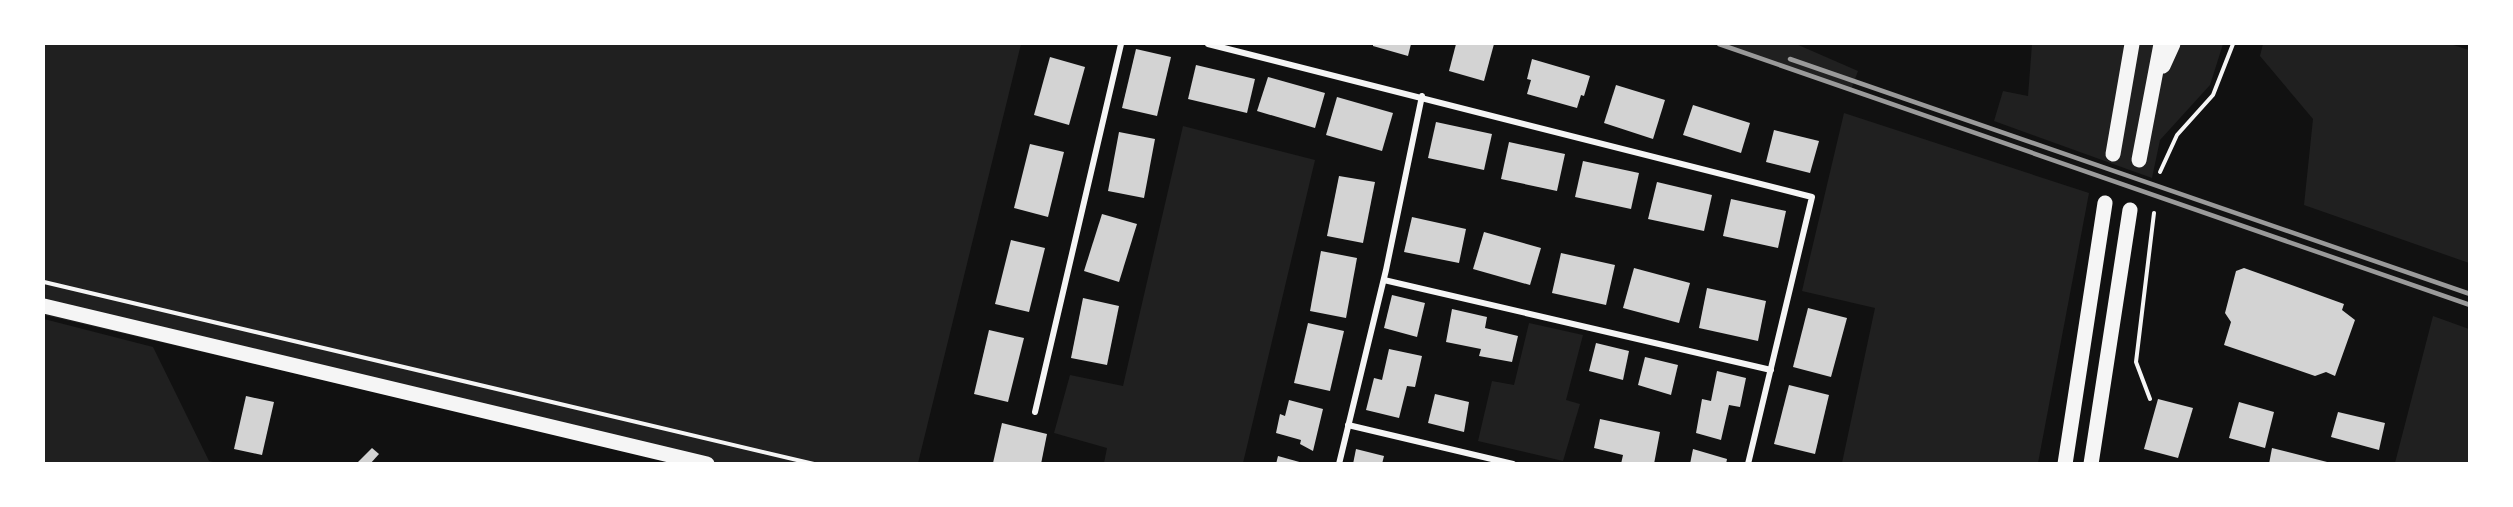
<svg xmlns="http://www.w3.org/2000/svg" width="2513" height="507" font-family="Mulish,sans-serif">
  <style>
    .green { fill: #202020 }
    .building { fill: #d3d3d3 }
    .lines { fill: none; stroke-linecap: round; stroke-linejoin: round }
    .path { stroke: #f5f5f5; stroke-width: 4 }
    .minor { stroke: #f5f5f5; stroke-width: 6 }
    .primary { stroke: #f5f5f5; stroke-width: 15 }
    .rail { stroke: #9a9a9a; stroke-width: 4.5 }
  </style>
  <rect width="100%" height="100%" fill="#111"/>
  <g class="green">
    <polygon points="44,44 1021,44 918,463 679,463 44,315"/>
    <polygon points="1721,44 1796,44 1858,71 1851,90"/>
    <polygon points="2032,44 2223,44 2210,85 2160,140 2152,178 1994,121 2003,91 2028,96"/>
    <polygon points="2263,44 2450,44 2469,50 2469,263 2304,205 2313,119 2260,56"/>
    <polygon points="1844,113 2089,193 2038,463 1842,463 1875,308 1802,291"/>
    <polygon points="1183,126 1315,160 1243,463 1104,463 1107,448 1054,433 1070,375 1123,386"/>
    <polygon points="2433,316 2469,329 2469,463 2395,463"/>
    <polygon points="44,319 153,347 209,461 217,463 44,463"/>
    <polygon points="1529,323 1583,335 1566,400 1580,404 1563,461 1478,441 1492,381 1514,385"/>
  </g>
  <g class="building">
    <polygon points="1373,44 1411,44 1408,56 1373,46"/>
    <polygon points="1456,44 1494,44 1484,81 1449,71"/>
    <polygon points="1136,49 1171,57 1157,116 1122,108"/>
    <polygon points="1050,57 1085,67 1069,125 1034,115"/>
    <polygon points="1532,59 1590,76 1584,96 1581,95 1577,108 1527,94 1531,80 1527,79"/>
    <polygon points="1196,65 1255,79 1247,113 1188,99"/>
    <polygon points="1268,77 1325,93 1315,128 1257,111"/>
    <polygon points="1616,85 1665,100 1653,139 1604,123"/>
    <polygon points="1337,97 1393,113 1382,151 1326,135"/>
    <polygon points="1693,105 1750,123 1741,153 1683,135"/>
    <polygon points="1436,122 1492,134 1484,170 1428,158"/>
    <polygon points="1774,130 1819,141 1810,173 1766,162"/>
    <polygon points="1119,132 1155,139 1144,198 1108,191"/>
    <polygon points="1509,142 1565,154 1557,191 1501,179"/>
    <polygon points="1030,144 1064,152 1048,217 1014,208"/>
    <polygon points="1583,161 1639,173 1631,209 1575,197"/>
    <polygon points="1339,176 1375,182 1363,243 1327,236"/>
    <polygon points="1657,182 1712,195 1704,231 1648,219"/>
    <polygon points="1731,199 1786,211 1778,248 1723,236"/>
    <polygon points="1102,214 1137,224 1119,282 1084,271"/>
    <polygon points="1412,217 1466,229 1459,263 1404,252"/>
    <polygon points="1484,232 1541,248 1530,285 1473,269"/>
    <polygon points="1011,240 1045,248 1029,312 995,304"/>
    <polygon points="1321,251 1357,258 1346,318 1310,311"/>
    <polygon points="1561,253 1615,265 1606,305 1552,293"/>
    <polygon points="1634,268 1690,283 1679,323 1623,308"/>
    <polygon points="2244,268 2344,304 2342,310 2355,320 2335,376 2326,372 2315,376 2224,345 2231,322 2225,313 2236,271"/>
    <polygon points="1707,288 1766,301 1758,341 1699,328"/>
    <polygon points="1392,295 1425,303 1417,337 1384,328"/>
    <polygon points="1083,298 1119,306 1107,365 1071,358"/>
    <polygon points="1808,308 1847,318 1831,377 1793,367"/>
    <polygon points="1452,309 1487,317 1485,328 1518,336 1512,362 1479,356 1481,349 1446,342"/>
    <polygon points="1308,323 1344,331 1330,391 1294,383"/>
    <polygon points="989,330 1024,338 1008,402 974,394"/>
    <polygon points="1596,343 1629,351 1623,380 1589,371"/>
    <polygon points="1389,349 1422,356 1415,387 1407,386 1399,418 1366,410 1374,378 1382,380"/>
    <polygon points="1645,357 1678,365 1671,395 1638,385"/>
    <polygon points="1717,371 1746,378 1740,407 1729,405 1721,440 1696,433 1702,399 1711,401"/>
    <polygon points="1789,385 1829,395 1815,454 1774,444"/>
    <polygon points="1435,394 1469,402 1464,432 1428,423"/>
    <polygon points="246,396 274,402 262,455 234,449"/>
    <polygon points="2158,399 2193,408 2178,458 2144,449"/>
    <polygon points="1289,400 1323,409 1313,451 1300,444 1301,440 1276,433 1280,414 1285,416"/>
    <polygon points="2239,402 2274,412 2265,448 2229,438"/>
    <polygon points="2338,412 2385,423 2379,450 2331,437"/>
    <polygon points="1600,419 1660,432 1654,464 1621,464 1623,455 1594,448"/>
    <polygon points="1002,423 1047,434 1041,464 993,463"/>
    <polygon points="372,448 379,454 370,464 360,464 358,462"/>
    <polygon points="2272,448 2331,463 2331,464 2269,464"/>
    <polygon points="1356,449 1384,456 1382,464 1353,464"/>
    <polygon points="1693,449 1727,459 1726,464 1690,464"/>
    <polygon points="1278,456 1303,463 1303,464 1276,464"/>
  </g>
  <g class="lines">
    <g class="path">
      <polyline points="2160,172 2177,135 2213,95 2233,44"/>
      <polyline points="44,282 814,464"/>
      <polyline points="2150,399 2136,362 2154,213"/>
    </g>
    <g class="minor">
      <polyline points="1208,44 1812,197 1748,464"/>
      <polyline points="1384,280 1771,370"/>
      <polyline points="1035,412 1121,44"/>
      <polyline points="1348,425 1513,464"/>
      <polyline points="1339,464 1386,270 1422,96"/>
    </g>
    <g class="primary">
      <polyline points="2163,66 2173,44"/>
      <polyline points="2113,154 2132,44"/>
      <polyline points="2139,160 2161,44"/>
      <polyline points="44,306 707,464"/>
      <polyline points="2065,464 2105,203"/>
      <polyline points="2091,464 2130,210"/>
    </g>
    <g class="rail">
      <polyline points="1719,44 2470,305"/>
      <polyline points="1790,59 2470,294"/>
    </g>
  </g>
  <rect width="2513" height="507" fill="none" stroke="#ffffff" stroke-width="90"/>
</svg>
